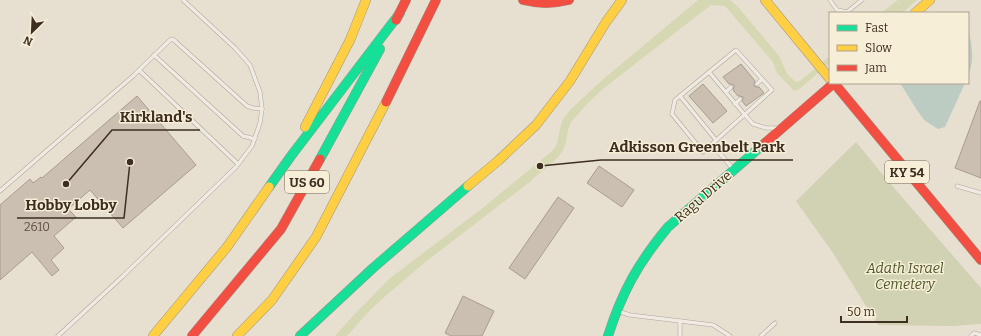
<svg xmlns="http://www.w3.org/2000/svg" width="981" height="336" font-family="Bitter,serif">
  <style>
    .green { fill: #d6d7b3 }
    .cemetery { fill: #d1d1b3 }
    .water { fill: #bcccc2 }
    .building { fill: #cbbfb2; stroke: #a89c90 }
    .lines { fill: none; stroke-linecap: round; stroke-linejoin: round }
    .lane-casing { stroke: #ada599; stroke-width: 4.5 }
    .fast-casing { stroke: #9c958a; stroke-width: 10 }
    .slow-casing { stroke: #9c958a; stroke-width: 10 }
    .jam-casing { stroke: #9c958a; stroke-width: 10 }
    .lane { stroke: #efebe3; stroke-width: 3.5 }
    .fast { stroke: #16e098; stroke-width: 9 }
    .slow { stroke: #ffcf43; stroke-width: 9 }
    .jam { stroke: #f24e42; stroke-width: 9 }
    .labels { text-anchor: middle; stroke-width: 3; stroke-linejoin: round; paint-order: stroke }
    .number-label { font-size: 12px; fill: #605244 }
    .shield { fill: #f7eed8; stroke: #756857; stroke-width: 1 }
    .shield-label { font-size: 13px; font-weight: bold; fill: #3d2e20 }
    .street-label { font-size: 14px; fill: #3d2e20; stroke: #f7eed8 }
    .park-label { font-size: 14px; font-style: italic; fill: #4d5a26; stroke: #f7eed8 }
    .leader { fill: none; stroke: #3d2e20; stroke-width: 1.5 }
    .callout-dot { fill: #3d2e20; stroke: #f7eed8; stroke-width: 1.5 }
    .callout-label { font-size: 15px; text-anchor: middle; font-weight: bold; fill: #3d2e20; stroke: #f7eed8; stroke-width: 3; stroke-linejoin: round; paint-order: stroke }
  </style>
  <rect width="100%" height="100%" fill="#e7e0d1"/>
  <g class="green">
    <path d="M698 0H730L737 6 776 52 780 58 787 74 796 82 800 81 830 56V63L798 90 794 91 777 73 773 62 725 6 711 5 604 88 589 102 571 122C566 131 568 141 563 150 558 161 540 171 531 181L428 260 390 292 370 310 347 336H335L353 316 389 279 484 207 552 151 557 144 561 125 563 119 571 109 601 81Z"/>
    <polygon points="898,0 917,0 902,13 881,13"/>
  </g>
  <polygon class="cemetery" points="856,142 888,181 981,288 981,324 953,326 878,325 833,253 796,201"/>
  <g class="water">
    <path d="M968 26C971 44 976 58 968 76Z"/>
    <polygon points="900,83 965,83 945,127 938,129 924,120 915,107"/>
  </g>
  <g class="building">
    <polygon points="741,64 755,81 754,84 754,86 757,87 759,87 764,93 746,106 742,101 743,99 743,97 740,96 738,96 733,90 734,87 734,85 731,84 729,84 723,77"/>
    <polygon points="703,84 727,111 713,123 689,96"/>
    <polygon points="137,96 196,165 123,228 90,190 68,209 76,217 54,236 64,248 51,260 59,270 52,276 32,252 0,280 0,205 30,179 33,183 41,177 42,178"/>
    <polygon points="980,101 981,101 981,178 955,168"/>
    <polygon points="599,166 634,190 622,207 587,183"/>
    <polygon points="558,197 574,208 525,279 509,268"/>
    <polygon points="463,296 494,311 482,336 451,336 445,333"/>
  </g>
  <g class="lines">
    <defs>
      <g id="lane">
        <polyline points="830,0 837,10 847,12 862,0"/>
        <polyline points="154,55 243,136 255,139"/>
        <polyline points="139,70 238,164"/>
        <polyline points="709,72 745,115 753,124 766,128 778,128"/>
        <polyline points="757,84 762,79"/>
        <polyline points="726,92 731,87"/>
        <polyline points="680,96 716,140"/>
        <polyline points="735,104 740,99"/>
        <polyline points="712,144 772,90 736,50 675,100 672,114 703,152 712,144 733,169"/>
        <polyline points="957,186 981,193"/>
        <polyline points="0,191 133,76 170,40 173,39 176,42 247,106 253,108 262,109"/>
        <polyline points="617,311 630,315 680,321 680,336"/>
        <polyline points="680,321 713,325 730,336"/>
        <polyline points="58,336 122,277 236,167 252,146 260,123 262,109 260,92 250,65 235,48 183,0"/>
        <polyline points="761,336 775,323"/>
        <polyline points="971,336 974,333 981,335"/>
      </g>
      <g id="fast">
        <polyline points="320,159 380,49"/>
        <polyline points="269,187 291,156 400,13"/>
        <polyline points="300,336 373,268 468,186"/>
        <path d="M608 336C622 292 638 263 668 227L765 143"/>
      </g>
      <g id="slow">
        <polyline points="765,0 830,79"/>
        <polyline points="915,13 930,0"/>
        <polyline points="305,127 350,40 366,0"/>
        <polyline points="468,186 499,160 536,125 570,81 606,22 622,0"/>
        <polyline points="153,336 227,247 269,187"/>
        <polyline points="237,336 272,300 316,237 386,102"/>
      </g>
      <g id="jam">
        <path d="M523 0C539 4 553 4 569 0"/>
        <polyline points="396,20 406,0"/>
        <polyline points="834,83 981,260"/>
        <polyline points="386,102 436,0"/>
        <polyline points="765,143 834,83"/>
        <polyline points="192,336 281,229 320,159"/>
      </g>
    </defs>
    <use href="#lane" class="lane-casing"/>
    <use href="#fast" class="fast-casing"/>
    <use href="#slow" class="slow-casing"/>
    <use href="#jam" class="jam-casing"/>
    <use href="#lane" class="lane"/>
    <use href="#fast" class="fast"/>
    <use href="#slow" class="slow"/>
    <use href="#jam" class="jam"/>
  </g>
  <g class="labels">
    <g class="number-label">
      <text x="37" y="231">2610</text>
    </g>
    <g class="shield">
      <rect x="885" y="161" width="44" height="22" rx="3"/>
      <rect x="285" y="171" width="44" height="22" rx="3"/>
    </g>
    <g class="shield-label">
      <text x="907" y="177">KY 54</text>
      <text x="307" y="187">US 60</text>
    </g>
    <g class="street-label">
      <text transform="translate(703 196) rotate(-41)" y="5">Ragu Drive</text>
    </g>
    <g class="park-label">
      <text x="905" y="273">Adath Israel<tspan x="905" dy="16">Cemetery</tspan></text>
    </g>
  </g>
  <path class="leader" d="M66 184L112 130H200M540 166L601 160H793M130 162L124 218H17"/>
  <g class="callout-dot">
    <circle cx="66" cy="184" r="4"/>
    <circle cx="540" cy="166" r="4"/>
    <circle cx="130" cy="162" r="4"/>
  </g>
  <g class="callout-label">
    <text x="156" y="122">Kirkland's</text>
    <text x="697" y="152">Adkisson Greenbelt Park</text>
    <text x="71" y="210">Hobby Lobby</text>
  </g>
  <rect x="829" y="12" width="140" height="72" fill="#f7eed8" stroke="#ada18e"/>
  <rect x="837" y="25" width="20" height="6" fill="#16e098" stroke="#ada18e"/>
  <text x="865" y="32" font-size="12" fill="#3d2e20">Fast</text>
  <rect x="837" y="45" width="20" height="6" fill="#ffcf43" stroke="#ada18e"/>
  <text x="865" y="52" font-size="12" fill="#3d2e20">Slow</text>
  <rect x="837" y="65" width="20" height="6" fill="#f24e42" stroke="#ada18e"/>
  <text x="865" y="72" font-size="12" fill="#3d2e20">Jam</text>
  <g transform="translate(32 32) rotate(204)" stroke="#f7eed8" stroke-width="3" paint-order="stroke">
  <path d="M0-3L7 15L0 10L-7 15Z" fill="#3d2e20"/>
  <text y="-6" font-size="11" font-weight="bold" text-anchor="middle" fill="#3d2e20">N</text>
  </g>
  <path d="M841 316v6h66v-6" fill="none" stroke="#3d2e20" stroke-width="2"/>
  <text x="847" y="316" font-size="12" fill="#3d2e20" stroke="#f7eed8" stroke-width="3" paint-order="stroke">50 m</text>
</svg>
